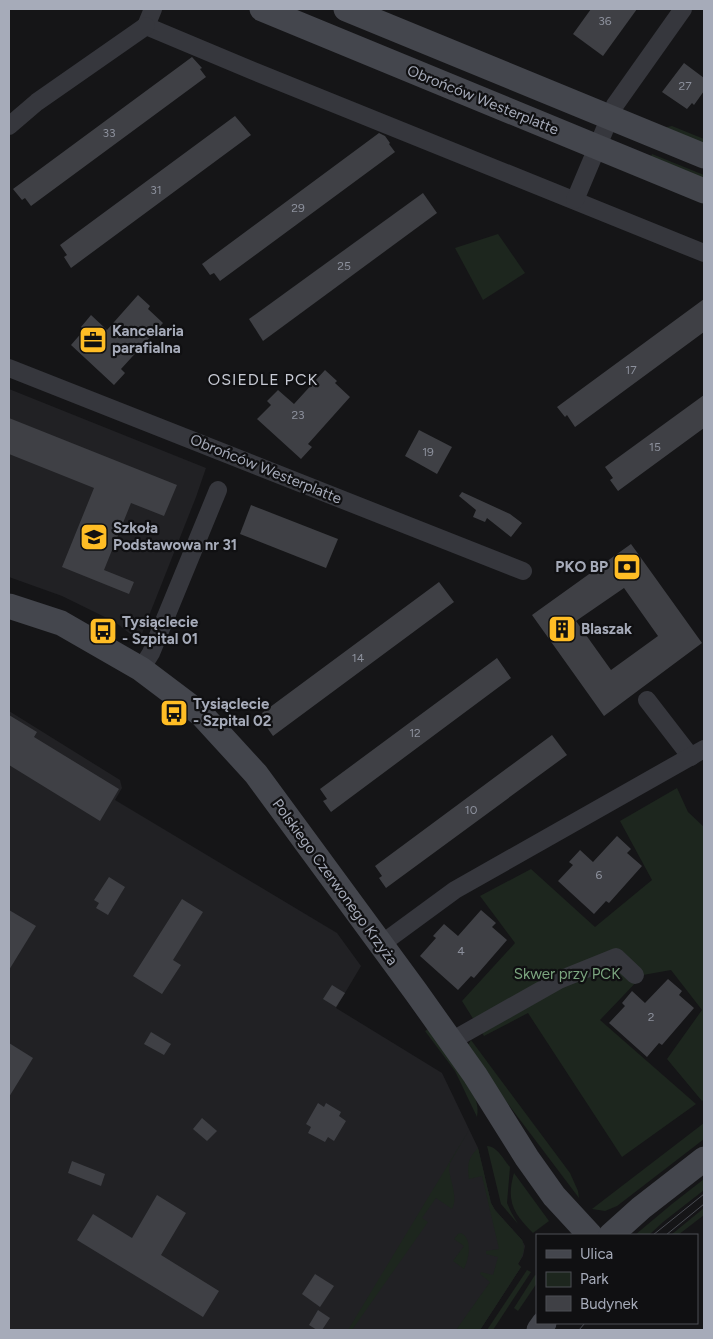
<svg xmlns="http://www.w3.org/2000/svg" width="713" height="1339" font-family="Figtree,sans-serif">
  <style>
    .built { fill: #212124 }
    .green { fill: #1d261e }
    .building { fill: #3f4045; fill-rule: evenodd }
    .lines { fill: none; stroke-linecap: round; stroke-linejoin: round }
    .street { stroke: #36373d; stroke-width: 18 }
    .secondary { stroke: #44464d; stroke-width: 25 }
    .tram { stroke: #494b52; stroke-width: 1 }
    .labels { text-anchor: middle; stroke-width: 4.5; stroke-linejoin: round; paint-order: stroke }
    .number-label { font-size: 12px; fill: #8c909c }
    .street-label { font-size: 15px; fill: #a6abb9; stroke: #101012 }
    .poi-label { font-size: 15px; font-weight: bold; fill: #a6abb9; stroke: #101012; text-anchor: start }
    .park-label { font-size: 15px; fill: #7ba57f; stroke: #101012 }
    .neighbourhood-label { font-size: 16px; letter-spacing: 1px; fill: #c7cad4; stroke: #101012 }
  </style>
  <rect width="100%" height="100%" fill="#151517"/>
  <g class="built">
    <polygon points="9,389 206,468 196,497 141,636 133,636 115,622 62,596 9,577"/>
    <polygon points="9,711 120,780 122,788 115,800 337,933 361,966 336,1008 442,1073 478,1148 491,1203 495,1210 522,1240 525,1246 523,1256 518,1264 521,1267 480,1330 9,1330"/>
  </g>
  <g class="green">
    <polygon points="672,126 704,139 704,146 665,130 667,127"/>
    <polygon points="652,154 704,175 704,182 649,160"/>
    <polygon points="498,234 525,273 483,300 455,248"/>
    <polygon points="677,788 688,812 704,827 704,1099 702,1101 667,1059 702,1010 671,970 643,975 600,1020 696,1104 622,1157 528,1013 484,1036 462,1001 515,943 480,896 531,869 595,927 652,880 620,821"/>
    <path d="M430 1028C444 1047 484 1093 477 1117L455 1071 425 1031Z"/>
    <polygon points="471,1040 570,1173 578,1191 579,1198 468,1051 468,1045"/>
    <polygon points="704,1123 704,1139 617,1206 605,1211 592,1209"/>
    <path d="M469 1130 450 1163 449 1170C451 1183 458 1198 452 1209L436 1198 422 1218 428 1222 352 1330H348Z"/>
    <path d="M487 1146C498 1147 503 1159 510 1167L507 1203 511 1212 518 1224 501 1204Z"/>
    <path d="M478 1148 491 1203 495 1210 522 1240C526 1249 523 1255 518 1264L521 1267 480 1330H456L490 1282 480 1274 481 1272 493 1275 498 1257 486 1254V1251L499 1249 482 1176 469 1179C467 1165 468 1158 478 1148Z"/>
    <path d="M514 1173 549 1221 533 1233C513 1213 506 1201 514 1173Z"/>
    <polygon points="704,1179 704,1190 663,1222 649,1235 635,1235 672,1204"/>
    <polygon points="704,1208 704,1215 678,1235 671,1235"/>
    <path d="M461 1233C473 1239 469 1259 464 1269L453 1261 464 1246 454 1239 458 1234Z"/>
    <polygon points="527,1270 531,1272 493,1330 487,1330"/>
    <polygon points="535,1275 537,1276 537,1283 518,1311 514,1308"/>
  </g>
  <g class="building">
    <polygon points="591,9 637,9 603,56 573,34"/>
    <polygon points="192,57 202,68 200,69 206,77 31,206 25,198 22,200 13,189"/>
    <polygon points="684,63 704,78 704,91 694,105 692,103 687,109 662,92"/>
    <polygon points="235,116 251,135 71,268 64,257 67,255 60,245"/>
    <polygon points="379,133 385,136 390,143 389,144 395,152 220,281 214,273 210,275 202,264"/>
    <polygon points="423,193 437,213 263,341 249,319"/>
    <polygon points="138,295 150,306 148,309 163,323 121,369 125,373 114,385 71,345 84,330 81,327 91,315 107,330"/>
    <polygon points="704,299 704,332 575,427 567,415 565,417 557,407"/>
    <polygon points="325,370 337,381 335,383 350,397 308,444 312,447 301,459 257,419 271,405 267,401 278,390 294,404"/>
    <polygon points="704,395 704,428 618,491 610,480 613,478 605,467"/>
    <polygon points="9,418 177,485 164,516 131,503 104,570 134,582 129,594 62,567 94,488 9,454"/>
    <polygon points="419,430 452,447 437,474 405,456"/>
    <polygon points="462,492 510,514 522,523 511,537 487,518 485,522 473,517 476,510 459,496"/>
    <polygon points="251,505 338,539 326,568 240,534"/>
    <path d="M631 544 702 643 604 716 532 615ZM624 588 658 636 611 670 576 621Z"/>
    <polygon points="439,582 454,602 273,736 266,726 269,723 262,713"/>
    <polygon points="497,658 511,678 331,812 323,801 327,799 320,789"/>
    <polygon points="9,715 37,732 34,737 119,789 100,821 9,765"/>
    <polygon points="552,735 567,755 386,888 379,878 382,876 375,866"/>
    <polygon points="617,836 631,849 627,853 642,866 609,903 606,901 594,914 558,881 573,865 569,862 580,850 593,862"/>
    <polygon points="109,877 125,887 108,915 96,908 99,903 94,900"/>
    <polygon points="182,899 203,912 173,960 181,965 162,994 133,976"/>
    <polygon points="9,910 36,926 9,970"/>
    <polygon points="481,910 496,923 492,927 507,940 474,978 471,976 458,990 420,956 436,938 433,936 444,924 458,936"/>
    <polygon points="668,979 682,991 679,995 694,1008 662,1045 659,1043 647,1057 609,1023 625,1006 622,1003 632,991 645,1003"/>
    <polygon points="332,985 345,993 336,1007 323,999"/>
    <polygon points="151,1032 171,1044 164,1055 144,1044"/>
    <polygon points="9,1043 33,1058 9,1097"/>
    <polygon points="318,1103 324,1107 326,1103 341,1112 339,1116 346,1121 334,1141 328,1137 325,1142 308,1133 311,1127 306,1124"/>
    <polygon points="202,1118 217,1131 207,1141 193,1129"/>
    <polygon points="72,1161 105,1174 101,1186 68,1173"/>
    <polygon points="157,1195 186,1213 161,1255 219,1291 203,1317 77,1240 93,1214 132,1238"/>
    <polygon points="315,1274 334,1286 320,1307 302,1294"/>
    <polygon points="318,1310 330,1318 322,1330 317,1330 309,1325"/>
  </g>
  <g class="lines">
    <g class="street">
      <polyline points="153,9 146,26 251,70 704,253"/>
      <polyline points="9,126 37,102 146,26"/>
      <polyline points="575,200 615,105 683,9"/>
      <polyline points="9,368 523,571"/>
      <polyline points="141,669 151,653 218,490"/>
      <polyline points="647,700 691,757"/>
      <polyline points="380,945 455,890 704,749"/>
      <polyline points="451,1041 559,980 616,957 635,975"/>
    </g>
    <g class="secondary">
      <polyline points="262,9 704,191"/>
      <polyline points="346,9 704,156"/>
      <polyline points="9,606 61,623 141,669 202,715 256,774 416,992 475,1075 527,1158 554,1196 590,1235"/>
      <polyline points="611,1235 641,1208 704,1159"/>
      <polyline points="539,1330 544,1323"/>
    </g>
    <g class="tram">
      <polyline points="653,1235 704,1194"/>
      <polyline points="666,1235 704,1204"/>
      <polyline points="579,1330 585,1323"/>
    </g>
  </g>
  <defs>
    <symbol id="office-square" viewBox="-11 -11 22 22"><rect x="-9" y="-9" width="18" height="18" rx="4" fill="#ffbd25" stroke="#101012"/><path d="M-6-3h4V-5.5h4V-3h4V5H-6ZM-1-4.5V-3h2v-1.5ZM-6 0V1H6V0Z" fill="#111"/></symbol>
    <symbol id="school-square" viewBox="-11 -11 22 22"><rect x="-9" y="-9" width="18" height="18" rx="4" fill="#ffbd25" stroke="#101012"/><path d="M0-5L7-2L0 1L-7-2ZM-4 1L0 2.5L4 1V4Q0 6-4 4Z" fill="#111"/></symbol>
    <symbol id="bank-square" viewBox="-11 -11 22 22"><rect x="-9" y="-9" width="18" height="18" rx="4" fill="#ffbd25" stroke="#101012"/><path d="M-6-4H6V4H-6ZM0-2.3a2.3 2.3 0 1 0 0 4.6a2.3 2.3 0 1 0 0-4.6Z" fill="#111"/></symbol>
    <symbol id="building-square" viewBox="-11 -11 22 22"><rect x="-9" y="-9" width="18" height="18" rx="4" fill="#ffbd25" stroke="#101012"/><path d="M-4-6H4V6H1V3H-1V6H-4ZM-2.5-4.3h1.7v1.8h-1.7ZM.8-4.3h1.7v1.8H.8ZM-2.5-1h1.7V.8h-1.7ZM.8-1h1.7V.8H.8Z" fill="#111"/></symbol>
    <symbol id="bus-square" viewBox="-11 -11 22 22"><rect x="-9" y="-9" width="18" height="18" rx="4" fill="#ffbd25" stroke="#101012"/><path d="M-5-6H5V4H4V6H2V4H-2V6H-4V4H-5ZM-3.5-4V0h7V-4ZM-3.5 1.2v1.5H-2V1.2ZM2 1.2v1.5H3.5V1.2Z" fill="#111"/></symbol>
  </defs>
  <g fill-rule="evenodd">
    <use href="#office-square" x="77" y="324" width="32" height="32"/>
    <use href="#school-square" x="78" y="521" width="32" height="32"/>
    <use href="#bank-square" x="611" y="551" width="32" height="32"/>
    <use href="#building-square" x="546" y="613" width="32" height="32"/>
    <use href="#bus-square" x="87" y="615" width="32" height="32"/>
    <use href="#bus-square" x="158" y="697" width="32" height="32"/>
  </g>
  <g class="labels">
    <g class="number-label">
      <text x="605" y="25">36</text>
      <text x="685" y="90">27</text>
      <text x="109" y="137">33</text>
      <text x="156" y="194">31</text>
      <text x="298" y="212">29</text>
      <text x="344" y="270">25</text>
      <text x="631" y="374">17</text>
      <text x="298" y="419">23</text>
      <text x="655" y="451">15</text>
      <text x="428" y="456">19</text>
      <text x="358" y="662">14</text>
      <text x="415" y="737">12</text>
      <text x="471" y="814">10</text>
      <text x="599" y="879">6</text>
      <text x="461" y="955">4</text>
      <text x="651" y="1021">2</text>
    </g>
    <g class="street-label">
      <text transform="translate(483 100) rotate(22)" y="5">Obrońców Westerplatte</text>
      <text transform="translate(266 469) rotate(22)" y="5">Obrońców Westerplatte</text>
      <text transform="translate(335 882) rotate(54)" y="5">Polskiego Czerwonego Krzyża</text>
    </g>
    <g class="poi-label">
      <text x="112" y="336">Kancelaria<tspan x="112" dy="17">parafialna</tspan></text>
      <text x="113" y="533">Szkoła<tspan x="113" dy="17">Podstawowa nr 31</tspan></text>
      <text x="608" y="572" text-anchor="end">PKO BP</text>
      <text x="122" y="627">Tysiąclecie<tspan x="122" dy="17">- Szpital 01</tspan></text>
      <text x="581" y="634">Blaszak</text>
      <text x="193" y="709">Tysiąclecie<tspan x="193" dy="17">- Szpital 02</tspan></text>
    </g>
    <g class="park-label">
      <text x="567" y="979">Skwer przy PCK</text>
    </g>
    <g class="neighbourhood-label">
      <text x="263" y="385">OSIEDLE PCK</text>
    </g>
  </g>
  <rect width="713" height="1339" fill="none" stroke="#a6abb9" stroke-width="20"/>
  <rect x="536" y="1234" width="162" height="90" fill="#101012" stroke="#4c4e55"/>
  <rect x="546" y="1250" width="25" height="8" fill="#44464d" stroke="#4c4e55"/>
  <text x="580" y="1259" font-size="15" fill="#a6abb9">Ulica</text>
  <rect x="546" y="1272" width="25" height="15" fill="#1d261e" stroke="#4c4e55"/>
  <text x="580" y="1284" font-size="15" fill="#a6abb9">Park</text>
  <rect x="546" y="1296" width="25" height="15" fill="#3f4045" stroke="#4c4e55"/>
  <text x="580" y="1309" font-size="15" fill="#a6abb9">Budynek</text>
</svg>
